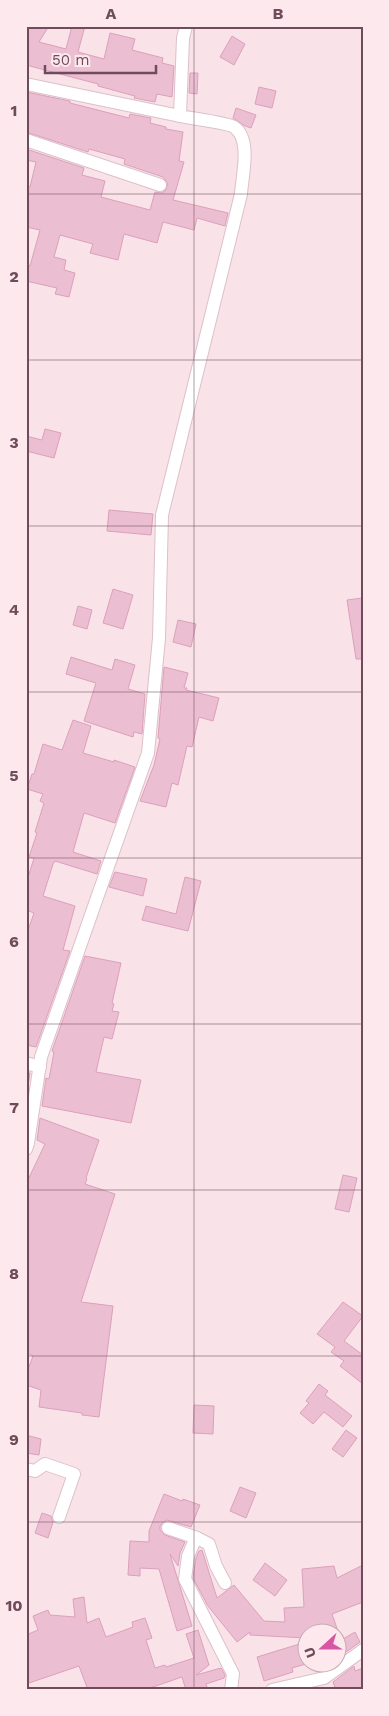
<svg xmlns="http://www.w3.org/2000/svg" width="389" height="1716" font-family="'Work Sans',sans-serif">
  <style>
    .building { fill: #ecbed2; stroke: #dca0bb }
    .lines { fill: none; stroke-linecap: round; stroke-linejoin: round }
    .minor-casing { stroke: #dcc0ca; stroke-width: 14 }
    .minor { stroke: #fff; stroke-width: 12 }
    .grid { fill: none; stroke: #6e4c5c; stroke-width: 1; stroke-opacity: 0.55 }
    .neatline { fill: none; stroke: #6e4c5c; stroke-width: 2 }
    .grid-label { font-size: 16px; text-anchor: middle; font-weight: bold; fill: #6e4c5c }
  </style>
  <rect width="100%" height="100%" fill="#f9e3e8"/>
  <g class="building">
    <polygon points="26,26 49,26 39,42 66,49 72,26 85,26 78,52 104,59 110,33 135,39 132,50 163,58 162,63 174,66 172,97 157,94 155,102 134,98 135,96 131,95 98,86 98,84 26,65"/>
    <polygon points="232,36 245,44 234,65 220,57"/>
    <polygon points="190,73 198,73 197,94 189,93"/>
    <polygon points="259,87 276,91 272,108 255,104"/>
    <polygon points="26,92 70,101 70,103 129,118 130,114 151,118 150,123 166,127 166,129 183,132 179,161 184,162 173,200 228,213 225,226 197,218 194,230 163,222 157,243 124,234 118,260 90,253 93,244 60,235 54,257 66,260 64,270 75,273 69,297 55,294 57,288 26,281 26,265 30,266 40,230 26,227 26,186 30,187 36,162 26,160 26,149 84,168 82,175 105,181 101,197 150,210 155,192 161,193 165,191 168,184 163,177 124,164 125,159 89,149 88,152 26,132"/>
    <polygon points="236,108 256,115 251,128 245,126 233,118"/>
    <polygon points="45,429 61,433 54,458 26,451 26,436 42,440"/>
    <polygon points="109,510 153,514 151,535 107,531"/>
    <polygon points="113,589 133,595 123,629 103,623"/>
    <polygon points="362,598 363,659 356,659 347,600"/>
    <polygon points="78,606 92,610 87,629 73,625"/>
    <polygon points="178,620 196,624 191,647 173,642"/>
    <polygon points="71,657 112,670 115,659 135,665 128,689 145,694 142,734 134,732 133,737 84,721 96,683 66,674"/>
    <polygon points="164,667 188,673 184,688 187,688 186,690 219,698 213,721 199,717 192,747 187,746 178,785 172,783 166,807 140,801 154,765 160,739 158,738"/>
    <polygon points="73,720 91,726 83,753 114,762 114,760 135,767 115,823 84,813 73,852 101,861 97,874 55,861 53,864 43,896 75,906 63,950 70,951 36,1047 26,1045 26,936 34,913 26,910 26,884 34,858 29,857 37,833 35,832 44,803 40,801 43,794 27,789 32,774 34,774 43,744 62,750"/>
    <polygon points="115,872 147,879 143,896 109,887"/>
    <polygon points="185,877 201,881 188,931 142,920 146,906 176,914"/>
    <polygon points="85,956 121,963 112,1003 114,1004 112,1011 119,1012 112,1039 104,1037 96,1072 141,1080 131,1123 42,1106 46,1078 49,1079 54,1052 52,1051"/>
    <polygon points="26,1072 30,1073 26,1100"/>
    <polygon points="40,1118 99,1140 86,1178 87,1179 85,1184 115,1194 81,1302 113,1306 99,1417 82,1415 82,1413 39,1407 41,1390 26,1385 26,1375 33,1356 26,1352 26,1184 45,1144 37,1140"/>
    <polygon points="343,1175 357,1178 349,1212 335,1209"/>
    <polygon points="343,1302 363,1316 344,1341 363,1355 363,1384 340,1366 344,1361 331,1352 335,1347 317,1334"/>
    <polygon points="319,1384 328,1391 325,1395 352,1416 343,1427 324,1412 313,1424 300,1413 309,1403 306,1401"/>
    <polygon points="194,1405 214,1406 213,1434 193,1433"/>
    <polygon points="346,1430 357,1438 343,1457 332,1449"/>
    <polygon points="26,1435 41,1439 39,1455 26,1453"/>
    <polygon points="240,1487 256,1493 246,1518 230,1511"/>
    <polygon points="164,1494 182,1501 183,1499 200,1505 191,1527 167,1520 163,1522 160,1526 160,1530 165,1535 185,1542 180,1553 178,1566 170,1554 192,1626 177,1631 159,1569 140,1568 140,1576 128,1575 130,1541 149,1542 149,1531"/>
    <polygon points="42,1513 51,1516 53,1522 48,1538 35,1533"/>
    <polygon points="202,1550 217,1598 234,1585 264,1621 285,1622 284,1608 304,1607 302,1569 334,1566 337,1578 363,1565 363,1602 332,1614 339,1634 306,1634 306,1638 250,1635 250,1632 237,1642 208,1606 193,1578 196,1558 199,1551"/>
    <polygon points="265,1563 287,1580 275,1596 253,1580"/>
    <polygon points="84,1597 87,1623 99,1618 106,1637 133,1627 132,1622 145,1618 152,1638 146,1640 155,1668 165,1665 166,1667 194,1658 186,1634 198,1630 209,1665 196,1675 221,1668 225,1675 224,1678 206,1684 208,1690 186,1690 182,1677 144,1690 88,1690 79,1666 26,1684 26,1635 38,1630 33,1616 48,1610 50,1615 75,1617 73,1599"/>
    <polygon points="355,1632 360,1642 336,1659 336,1643"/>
    <polygon points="306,1642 306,1664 292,1668 293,1672 264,1681 257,1657"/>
    <polygon points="354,1666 355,1671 363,1668 363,1690 336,1690 333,1682"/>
  </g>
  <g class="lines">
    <defs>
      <g id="minor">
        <polyline points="26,84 180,116"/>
        <polyline points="26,140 160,185"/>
        <polyline points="26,1063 40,1067"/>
        <path d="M26 1149 28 1143 41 1057 148 753 159 638 162 515 241 194C242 176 252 139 234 127 229 123 189 118 180 116L183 38 186 26"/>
        <polyline points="26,1469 35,1471 45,1464 74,1474 59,1517"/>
        <polyline points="168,1528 197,1538"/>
        <polyline points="225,1583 216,1566 209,1544 197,1538 194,1542 188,1556 185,1579 233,1674 231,1690"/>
        <polyline points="272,1690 324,1678 363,1650"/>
      </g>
    </defs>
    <use href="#minor" class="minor-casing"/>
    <use href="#minor" class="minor"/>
  </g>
  <path class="grid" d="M194 26V1690M26 194H363M26 360H363M26 526H363M26 692H363M26 858H363M26 1024H363M26 1190H363M26 1356H363M26 1522H363"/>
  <rect width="389" height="1716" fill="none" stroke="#fde9ed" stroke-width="55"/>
  <g transform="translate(322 1648) rotate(249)"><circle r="24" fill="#fde9ed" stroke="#c4aab3"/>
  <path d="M0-4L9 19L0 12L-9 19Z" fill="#d755a3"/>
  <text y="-8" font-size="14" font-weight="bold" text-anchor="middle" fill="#6e4c5c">U</text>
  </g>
  <path d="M45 65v8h111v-8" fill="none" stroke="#6e4c5c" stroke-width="2.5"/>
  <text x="52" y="65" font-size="15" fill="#6e4c5c" stroke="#fde9ed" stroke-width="4" paint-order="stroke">50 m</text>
  <rect x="28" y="28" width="334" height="1660" class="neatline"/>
  <g class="grid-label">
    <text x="111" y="19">A</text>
    <text x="278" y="19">B</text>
    <text x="14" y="116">1</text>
    <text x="14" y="282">2</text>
    <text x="14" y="448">3</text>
    <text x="14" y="615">4</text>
    <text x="14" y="781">5</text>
    <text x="14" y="947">6</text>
    <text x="14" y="1113">7</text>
    <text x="14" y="1279">8</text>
    <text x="14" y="1445">9</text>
    <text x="14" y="1611">10</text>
  </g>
</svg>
